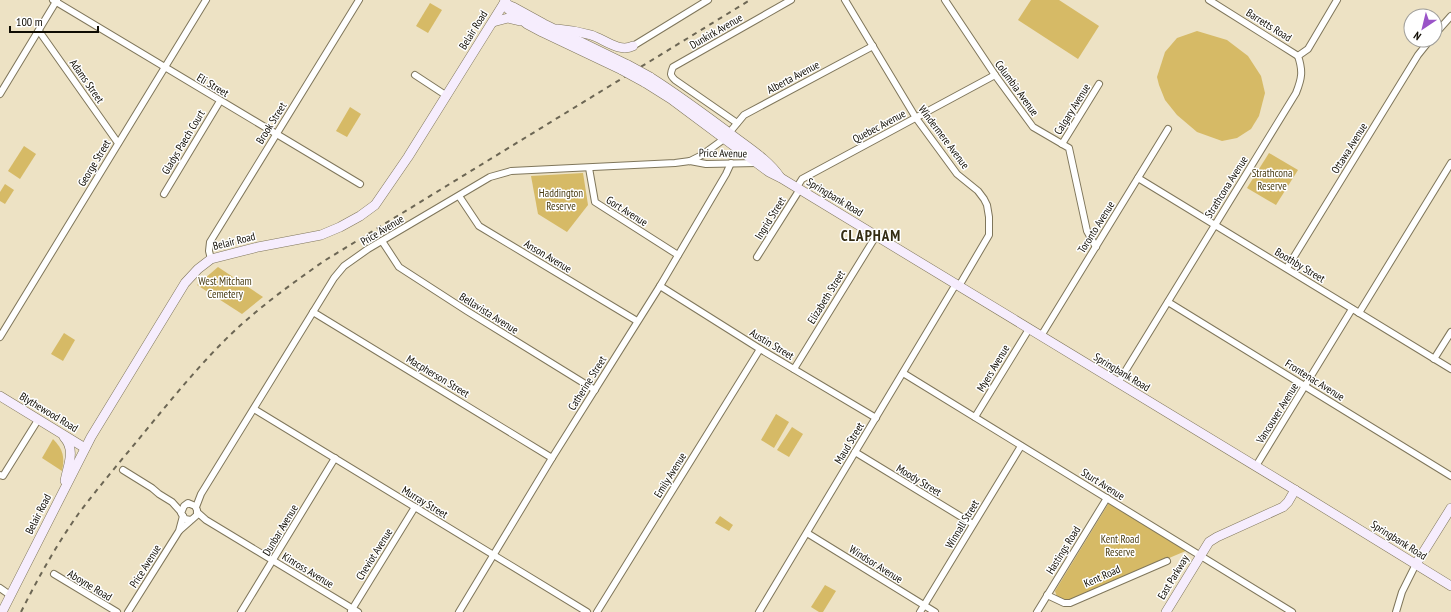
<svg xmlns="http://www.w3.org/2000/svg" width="1451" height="612" font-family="'PT Sans Narrow',sans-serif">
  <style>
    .green { fill: #d6ba66 }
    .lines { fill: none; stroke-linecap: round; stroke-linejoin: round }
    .street-casing { stroke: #7f765b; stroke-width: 8 }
    .secondary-casing { stroke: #7f765b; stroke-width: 10 }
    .street { stroke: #fff; stroke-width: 6 }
    .secondary { stroke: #f6edfd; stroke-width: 9 }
    .rail { stroke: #6c6654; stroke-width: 2; stroke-dasharray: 5 5; stroke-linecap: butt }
    .secondary-bridge-casing { stroke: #7f765b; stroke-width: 10; stroke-linecap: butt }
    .secondary-bridge { stroke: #f6edfd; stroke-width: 9 }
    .labels { text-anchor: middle; stroke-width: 3; stroke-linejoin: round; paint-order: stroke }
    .street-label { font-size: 11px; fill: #0f0c03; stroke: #fff }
    .park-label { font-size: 11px; fill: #493c13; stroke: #fff }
    .district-label { font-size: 15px; font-weight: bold; letter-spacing: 1px; fill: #332b12; stroke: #fff }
  </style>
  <rect width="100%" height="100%" fill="#ede2c4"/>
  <g class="green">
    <polygon points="1031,0 1059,0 1099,26 1078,59 1018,20"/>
    <polygon points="430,3 442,10 428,33 416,26"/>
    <polygon points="1197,31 1227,40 1248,56 1261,76 1265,93 1259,116 1251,129 1237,138 1222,141 1197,132 1177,115 1165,100 1159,85 1157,77 1165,52 1177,38"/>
    <polygon points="350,107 361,114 347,137 336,131"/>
    <polygon points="24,146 36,154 20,179 8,171"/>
    <polygon points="1269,153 1298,170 1276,205 1247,188"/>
    <polygon points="583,173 588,205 567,232 538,214 531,176"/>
    <polygon points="5,184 14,190 5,204 0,201 0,192"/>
    <polygon points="218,267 263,297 242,314 197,285"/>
    <polygon points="64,333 75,340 63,361 51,354"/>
    <polygon points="776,414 789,422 774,448 761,440"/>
    <polygon points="792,427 803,434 789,457 777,450"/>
    <path d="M53 439C63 449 65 457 62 471L42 458Z"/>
    <polygon points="1110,501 1188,550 1070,600 1063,601 1057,597 1055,591"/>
    <polygon points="720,516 733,525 729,531 715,523"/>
    <polygon points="825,585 836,591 823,612 819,612 811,607"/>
  </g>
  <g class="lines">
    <defs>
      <g id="street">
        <polyline points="53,0 360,184"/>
        <polyline points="845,0 916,118 957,174 978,191 984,199 987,205 989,217 989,235 959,286"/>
        <polyline points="945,0 995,75 1033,127 1069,148 1087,231 1096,247"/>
        <polyline points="1209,0 1298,56"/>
        <polyline points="39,31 118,143"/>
        <polyline points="1435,34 1451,16"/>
        <polyline points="633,46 708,0"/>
        <polyline points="415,75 447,96"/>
        <polyline points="0,94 57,0"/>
        <path d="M737 123 675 80C670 75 670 74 673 67L791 0"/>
        <polyline points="729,133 744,115 873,46"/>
        <polyline points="1062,144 1099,84"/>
        <polyline points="690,161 702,155 724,139"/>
        <polyline points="589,168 595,202 678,255"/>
        <polyline points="1138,178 1451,369"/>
        <polyline points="797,187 802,179 995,75"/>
        <polyline points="164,194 220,101"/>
        <polyline points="459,196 479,226 637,321"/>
        <polyline points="382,241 399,267 467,311 595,390"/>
        <polyline points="757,257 800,189"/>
        <polyline points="211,259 209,251 210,242 359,0"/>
        <polyline points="1287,268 1418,55 1430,40"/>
        <polyline points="660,286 760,349 876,418"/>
        <polyline points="1168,302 1451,476"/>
        <polyline points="313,312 552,458"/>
        <polyline points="1359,313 1451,163"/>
        <polyline points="1041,336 1168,129"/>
        <polyline points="0,337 206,0"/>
        <polyline points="1434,359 1451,332"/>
        <polyline points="794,369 876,236"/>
        <polyline points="903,373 1292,612"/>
        <path d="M1118 383 1296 93C1302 78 1303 71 1298 56L1308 49 1337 0"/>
        <polyline points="254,409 587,612"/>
        <polyline points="975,417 1029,329"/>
        <polyline points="855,452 973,524"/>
        <polyline points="1256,466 1352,309"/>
        <polyline points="123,470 152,488 159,494 172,502 181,512"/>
        <polyline points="0,475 3,476 38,420"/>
        <polyline points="196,507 201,494 334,278 344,266 368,249 490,177 511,171 675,163 690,161 706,164 757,163"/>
        <polyline points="197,512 206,520 358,612"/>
        <polyline points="180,530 197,515 197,510 195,506 188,503 184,506 181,513 185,519 191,520"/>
        <polyline points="807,533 935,612"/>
        <polyline points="54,574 117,612"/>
        <polyline points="0,588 10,595"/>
        <polyline points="1047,595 1064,603 1070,603 1167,561"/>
        <polyline points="351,611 415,507"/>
        <polyline points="128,612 179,531 183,516"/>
        <polyline points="241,612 335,458"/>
        <polyline points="459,612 552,458 660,286 726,174 731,163"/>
        <polyline points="597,612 760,349"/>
        <polyline points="759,612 956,284"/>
        <polyline points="920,612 1021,446"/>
        <polyline points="1037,612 1107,498"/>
        <polyline points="1396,612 1402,592 1416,564"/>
      </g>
      <g id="secondary">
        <polyline points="504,3 513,7 544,24 628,65"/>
        <polyline points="508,9 527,24 542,32 622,70"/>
        <polyline points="493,22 508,18 520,21"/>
        <path d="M557 29C569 30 580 32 591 35 604 39 619 53 633 46"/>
        <path d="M650 77C680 96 708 117 736 138 752 150 769 161 780 177"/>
        <polyline points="644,82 671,99 769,172 781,178 1295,490 1451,586"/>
        <polyline points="0,396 85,448"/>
        <path d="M64 437C76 450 68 465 65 481"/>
        <polyline points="1416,564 1451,508"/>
        <polyline points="2,612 91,437 185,283 198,269 211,259 258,247 321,235 340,227 360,216 375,205 408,157 506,0"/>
        <polyline points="1166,612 1209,542 1217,537 1283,507 1288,502 1295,490"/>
      </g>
    </defs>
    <use href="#street" class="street-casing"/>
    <use href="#secondary" class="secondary-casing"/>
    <use href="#street" class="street"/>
    <use href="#secondary" class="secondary"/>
    <path class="rail" d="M21 612C38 578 57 544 79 513 98 488 118 464 138 440 166 406 194 371 225 340 255 310 290 285 324 261L750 0"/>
    <defs>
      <g id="secondary-bridge">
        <polyline points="628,65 650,77"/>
        <polyline points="622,70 644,82"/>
      </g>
    </defs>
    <use href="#secondary-bridge" class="secondary-bridge-casing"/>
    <use href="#secondary-bridge" class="secondary-bridge"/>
  </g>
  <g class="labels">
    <g class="street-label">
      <text transform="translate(1269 25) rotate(32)" y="4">Barretts Road</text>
      <text transform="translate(473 30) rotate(-58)" y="4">Belair Road</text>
      <text transform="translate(716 31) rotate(-30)" y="4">Dunkirk Avenue</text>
      <text transform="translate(793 77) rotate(-28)" y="4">Alberta Avenue</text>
      <text transform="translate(87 81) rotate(55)" y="4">Adams Street</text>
      <text transform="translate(213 85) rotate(31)" y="4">Eli Street</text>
      <text transform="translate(1017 88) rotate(54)" y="4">Columbia Avenue</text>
      <text transform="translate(1072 109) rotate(-58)" y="4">Calgary Avenue</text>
      <text transform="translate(271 123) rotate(-58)" y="4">Brook Street</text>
      <text transform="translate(879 126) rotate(-28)" y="4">Quebec Avenue</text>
      <text transform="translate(944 137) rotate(53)" y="4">Windermere Avenue</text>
      <text transform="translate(183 142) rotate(-59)" y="4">Gladys Paech Court</text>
      <text transform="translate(1349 148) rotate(-58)" y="4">Ottawa Avenue</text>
      <text transform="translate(723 153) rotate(1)" y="4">Price Avenue</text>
      <text transform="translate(94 163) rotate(-59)" y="4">George Street</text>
      <text transform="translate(1226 187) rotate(-58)" y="4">Strathcona Avenue</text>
      <text transform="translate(835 197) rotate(31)" y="4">Springbank Road</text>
      <text transform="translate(627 211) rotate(32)" y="4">Gort Avenue</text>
      <text transform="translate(770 218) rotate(-58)" y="4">Ingrid Street</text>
      <text transform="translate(1096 227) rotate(-58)" y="4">Toronto Avenue</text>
      <text transform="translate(382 230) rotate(-31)" y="4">Price Avenue</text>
      <text transform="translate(234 241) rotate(-14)" y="4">Belair Road</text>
      <text transform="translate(548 256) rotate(31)" y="4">Anson Avenue</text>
      <text transform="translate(1300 265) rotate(31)" y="4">Boothby Street</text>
      <text transform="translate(826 297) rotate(-58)" y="4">Elizabeth Street</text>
      <text transform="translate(489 313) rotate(32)" y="4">Bellavista Avenue</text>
      <text transform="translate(772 344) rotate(31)" y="4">Austin Street</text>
      <text transform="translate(993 368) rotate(-59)" y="4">Myers Avenue</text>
      <text transform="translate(1122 372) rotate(31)" y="4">Springbank Road</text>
      <text transform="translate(438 376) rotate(31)" y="4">Macpherson Street</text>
      <text transform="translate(1315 380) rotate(32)" y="4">Frontenac Avenue</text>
      <text transform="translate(587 383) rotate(-58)" y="4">Catherine Street</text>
      <text transform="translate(49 412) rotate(31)" y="4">Blythewood Road</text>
      <text transform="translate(1277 413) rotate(-58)" y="4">Vancouver Avenue</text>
      <text transform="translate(849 443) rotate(-59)" y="4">Maud Street</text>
      <text transform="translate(670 475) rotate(-58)" y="4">Emily Avenue</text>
      <text transform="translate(919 480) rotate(31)" y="4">Moody Street</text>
      <text transform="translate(1103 484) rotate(32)" y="4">Sturt Avenue</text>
      <text transform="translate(425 502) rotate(31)" y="4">Murray Street</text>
      <text transform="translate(38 514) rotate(-63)" y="4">Belair Road</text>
      <text transform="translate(962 524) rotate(-59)" y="4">Winnall Street</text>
      <text transform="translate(280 530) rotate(-59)" y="4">Dunbar Avenue</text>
      <text transform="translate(1399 540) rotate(32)" y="4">Springbank Road</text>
      <text transform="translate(1063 550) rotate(-58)" y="4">Hastings Road</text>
      <text transform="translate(374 554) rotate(-58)" y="4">Cheviot Avenue</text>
      <text transform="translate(876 564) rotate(32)" y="4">Windsor Avenue</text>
      <text transform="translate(145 566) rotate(-58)" y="4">Price Avenue</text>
      <text transform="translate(308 570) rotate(31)" y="4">Kinross Avenue</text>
      <text transform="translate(1102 576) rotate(-24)" y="4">Kent Road</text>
      <text transform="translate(1173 577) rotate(-59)" y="4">East Parkway</text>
      <text transform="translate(90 585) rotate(31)" y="4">Aboyne Road</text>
    </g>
    <g class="park-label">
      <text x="1272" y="177">Strathcona<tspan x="1272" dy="13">Reserve</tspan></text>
      <text x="561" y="197">Haddington<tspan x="561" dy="13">Reserve</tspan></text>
      <text x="225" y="285">West Mitcham<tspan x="225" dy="13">Cemetery</tspan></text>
      <text x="1120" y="543">Kent Road<tspan x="1120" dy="13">Reserve</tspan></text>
    </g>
    <g class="district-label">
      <text x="871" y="241">CLAPHAM</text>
    </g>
  </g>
  <g transform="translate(1423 28) rotate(215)"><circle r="19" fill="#ffffff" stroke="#9f9e9a"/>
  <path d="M0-3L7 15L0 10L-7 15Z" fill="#9a54c8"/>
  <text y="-6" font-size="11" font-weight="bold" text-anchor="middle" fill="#0f0c03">N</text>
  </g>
  <path d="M10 26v6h88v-6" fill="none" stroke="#0f0c03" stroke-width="2"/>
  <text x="16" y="26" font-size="12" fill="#0f0c03" stroke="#ffffff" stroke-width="3" paint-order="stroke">100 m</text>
</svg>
